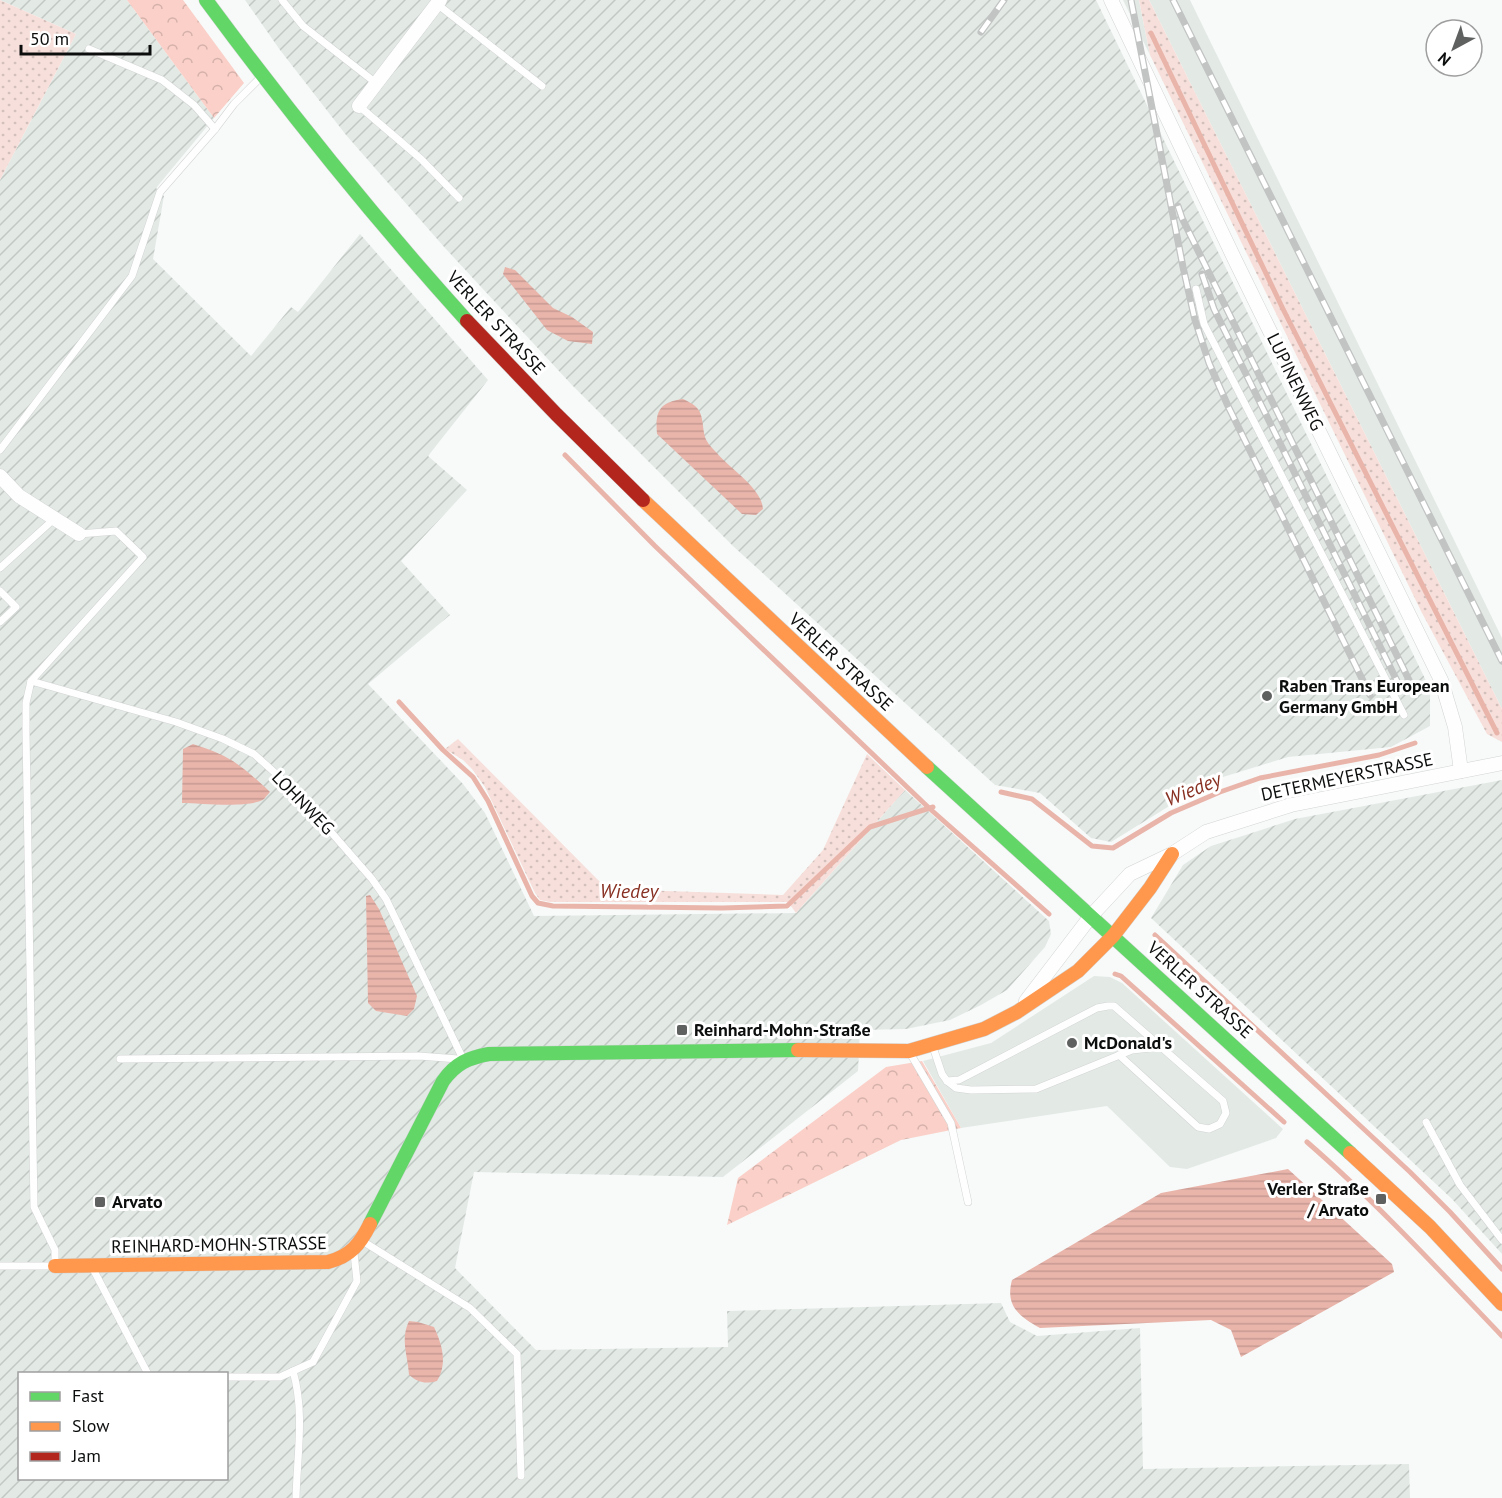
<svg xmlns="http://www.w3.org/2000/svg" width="1502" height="1498" font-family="'PT Sans',sans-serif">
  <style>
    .built { fill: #e3eae6 }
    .industrial { fill: url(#industrial-furrows); fill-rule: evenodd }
    .grass { fill: url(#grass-dots) }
    .forest { fill: url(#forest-crowns) }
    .water { fill: url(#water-rules) }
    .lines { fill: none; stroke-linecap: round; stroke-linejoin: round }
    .stream { stroke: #e9b5ab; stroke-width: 5 }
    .lane-casing { stroke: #d2d4d3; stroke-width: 8 }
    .street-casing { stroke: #d2d4d3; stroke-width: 15 }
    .fast-casing { stroke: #d2d4d3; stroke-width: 15 }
    .slow-casing { stroke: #d2d4d3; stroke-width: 15 }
    .jam-casing { stroke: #d2d4d3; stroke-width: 15 }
    .lane { stroke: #fefefe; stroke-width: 7 }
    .street { stroke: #fefefe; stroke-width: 14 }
    .fast { stroke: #63d668; stroke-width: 14 }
    .slow { stroke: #ff974d; stroke-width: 14 }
    .jam { stroke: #b3261e; stroke-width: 14 }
    .rail-casing { stroke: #c2c3c3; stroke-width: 7 }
    .rail { stroke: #fff; stroke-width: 4.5; stroke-dasharray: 14; stroke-linecap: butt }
    .poi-dot { fill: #5f6060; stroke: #fff; stroke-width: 2 }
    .labels { text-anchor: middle; stroke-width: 6; stroke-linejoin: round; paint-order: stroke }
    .street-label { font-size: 18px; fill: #0c0d0d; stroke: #fff }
    .poi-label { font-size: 18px; font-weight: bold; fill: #0c0d0d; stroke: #fff; text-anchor: start }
    .water-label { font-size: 20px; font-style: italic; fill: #883022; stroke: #fff }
  </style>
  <defs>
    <pattern id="industrial-furrows" width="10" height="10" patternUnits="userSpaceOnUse" patternTransform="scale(1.5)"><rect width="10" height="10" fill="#e3eae6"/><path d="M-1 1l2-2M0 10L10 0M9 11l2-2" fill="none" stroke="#c2c8c4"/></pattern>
    <pattern id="grass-dots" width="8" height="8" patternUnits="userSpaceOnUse" patternTransform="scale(1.5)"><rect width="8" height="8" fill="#f7e0db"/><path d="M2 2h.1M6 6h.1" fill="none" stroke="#d3bfbb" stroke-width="1.8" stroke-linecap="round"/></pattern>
    <pattern id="forest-crowns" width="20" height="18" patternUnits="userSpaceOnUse" patternTransform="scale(1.5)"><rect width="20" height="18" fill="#fad0c8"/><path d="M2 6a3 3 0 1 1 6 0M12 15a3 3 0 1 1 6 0" fill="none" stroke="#d5b1ab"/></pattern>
    <pattern id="water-rules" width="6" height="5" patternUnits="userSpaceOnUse" patternTransform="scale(1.5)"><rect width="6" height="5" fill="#e9b5ab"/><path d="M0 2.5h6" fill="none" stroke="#c79a92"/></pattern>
  </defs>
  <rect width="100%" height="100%" fill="#f8faf9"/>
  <g class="built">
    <polygon points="1123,0 1139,0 1150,55"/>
    <polygon points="1149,0 1190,0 1502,638 1502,709"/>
    <polygon points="1094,976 1110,977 1122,983 1283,1129 1276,1138 1187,1169 1170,1167 1107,1106 961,1128 923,1061 991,1043"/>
  </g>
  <g class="industrial">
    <path d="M0 0H127L214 118 156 188 164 196 153 259 251 356 291 307 298 312 360 234 488 380 428 456 467 490 401 561 450 615 368 684 463 784 485 813 534 916 796 913 905 790 1049 921 1051 934 1045 947 1007 990 981 1005 950 1020 906 1029 860 1030 858 1071 723 1177 474 1172 455 1268 536 1350 728 1347 727 1311 1001 1303 1010 1322 1037 1336 1140 1328 1143 1469 1409 1464 1410 1498H0V180L76 34ZM20 1374H226V1478H20Z"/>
    <polygon points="245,0 1096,0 1430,689 1430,726 1391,747 1288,757 1210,781 1111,842 1091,838 1040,793 995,785 734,547 571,384 445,248 346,135 280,50"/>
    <polygon points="1502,780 1502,1254 1452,1199 1151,918 1183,865 1211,846 1295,819"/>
  </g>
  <g class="grass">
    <polygon points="0,0 76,34 0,180"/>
    <polygon points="1139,0 1149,0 1502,709 1502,742 1487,734 1422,613 1150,55"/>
    <polygon points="458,739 607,889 783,895 823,850 867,754 905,790 796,913 788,902 550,902 540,900 535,893 485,787 472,769 463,760 445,749"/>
  </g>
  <g class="forest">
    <polygon points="127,0 183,0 244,83 214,118"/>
    <polygon points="922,1061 961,1128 901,1140 727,1225 738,1178 886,1067"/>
  </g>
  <g class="water">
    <polygon points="505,267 515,270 553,308 572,317 593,332 592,344 568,341 547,330 503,274"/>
    <path d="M683 399C687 401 692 403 695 406 704 413 702 427 705 437 707 443 712 448 716 452 730 469 762 488 763 509L756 515 742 514 657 434C655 412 659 402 683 399Z"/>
    <path d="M193 744C231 756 241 765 270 792 269 793 265 798 264 799 250 809 200 803 182 803L183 749Z"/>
    <polygon points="370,895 379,909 417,996 414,1009 407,1016 376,1011 368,1003 366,896"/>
    <path d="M1288 1169 1392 1264 1394 1272 1241 1357 1231 1330 1211 1320 1040 1328C1019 1316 1005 1306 1012 1280L1161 1193Z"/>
    <path d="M409 1321 418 1322 434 1327C442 1344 448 1364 437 1381 425 1384 419 1383 409 1375 408 1355 400 1340 409 1321Z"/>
  </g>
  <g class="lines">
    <g class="stream">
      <polyline points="1151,33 1283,309 1497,733"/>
      <polyline points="565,455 655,546 929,808 1049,914"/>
      <polyline points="399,702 443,750 473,777 488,801 532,896 538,903 553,906 722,908 787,906 870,827 933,807"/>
      <polyline points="1001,792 1032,799 1092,846 1113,848 1171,813 1220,792 1260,778 1379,755 1415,743"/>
      <polyline points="1155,935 1410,1172 1450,1212 1502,1269"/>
      <polyline points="1115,974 1121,976 1284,1122"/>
      <path d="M1307 1142C1376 1202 1439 1270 1502 1336"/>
    </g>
    <defs>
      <g id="lane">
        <polyline points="282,0 303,26 376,83"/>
        <polyline points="437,4 542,86"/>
        <polyline points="89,49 162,80 194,105 215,129"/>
        <polyline points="359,106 421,159 459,198"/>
        <polyline points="1196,289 1204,324 1404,715"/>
        <polyline points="0,450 132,276 160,192 215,129 234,104 261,77"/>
        <polyline points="0,568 54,519"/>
        <polyline points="0,591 16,607 0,622"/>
        <polyline points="31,681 176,722 223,739 254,754 284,781 331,832 372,879 386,899 463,1059"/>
        <polyline points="933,1047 942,1074 947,1081 956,1088 971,1090 1036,1089 1132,1050 1160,1047"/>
        <polyline points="910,1053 951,1123 968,1202"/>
        <polyline points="120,1059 419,1056 458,1059"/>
        <polyline points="947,1081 959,1080 1097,1008 1108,1006 1114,1006 1223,1101 1226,1113 1220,1124 1209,1129 1198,1127 1119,1055"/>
        <polyline points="1426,1122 1460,1185 1502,1240"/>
        <polyline points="364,1242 470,1308 517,1354 521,1476"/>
        <polyline points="0,1266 55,1266 55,1250 34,1207 26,733 26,703 31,681 143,557 116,531 79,534"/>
        <polyline points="92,1267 148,1374"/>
        <path d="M293 1371C305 1412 297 1456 296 1498"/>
        <polyline points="226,1377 280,1377 313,1362 357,1281 354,1253"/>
      </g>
      <g id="street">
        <polyline points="1111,0 1235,260 1441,680 1455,727 1461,771"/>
        <polyline points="359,106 440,0"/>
        <polyline points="0,476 19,496 79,534"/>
        <polyline points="1026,1001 1091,916 1130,874 1172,854 1206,832 1291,805 1502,763"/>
      </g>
      <g id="fast">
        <path d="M206 0C288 111 374 218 467 321"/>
        <polyline points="927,767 1350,1153"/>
        <path d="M370 1224 443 1081C456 1063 468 1058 489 1054L798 1050"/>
      </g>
      <g id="slow">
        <polyline points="643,500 927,767"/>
        <polyline points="798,1050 909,1051 984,1029 1017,1012 1078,971 1113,936 1150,888 1172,854"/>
        <polyline points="1350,1153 1430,1227 1502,1304"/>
        <path d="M55 1266 328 1262C351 1256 360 1244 370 1224"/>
      </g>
      <polyline id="jam" points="467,321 556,414 643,500"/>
    </defs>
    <use href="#lane" class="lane-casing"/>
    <use href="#street" class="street-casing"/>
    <use href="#fast" class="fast-casing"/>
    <use href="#slow" class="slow-casing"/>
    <use href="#jam" class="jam-casing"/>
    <use href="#lane" class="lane"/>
    <use href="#street" class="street"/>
    <use href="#fast" class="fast"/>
    <use href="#slow" class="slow"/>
    <use href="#jam" class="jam"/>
    <defs>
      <g id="rail">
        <polyline points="1131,0 1183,267 1195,320 1209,363 1228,406 1370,695"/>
        <polyline points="1173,0 1502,661"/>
        <polyline points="981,32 1004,0"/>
        <polyline points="1178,206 1182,218 1409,680"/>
        <polyline points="1202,274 1214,309 1399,685"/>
      </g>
    </defs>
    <use href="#rail" class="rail-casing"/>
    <use href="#rail" class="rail"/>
  </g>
  <g class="poi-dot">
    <circle cx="1267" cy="696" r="6"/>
    <rect x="676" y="1024" width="12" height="12" rx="3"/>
    <circle cx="1072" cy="1043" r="6"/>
    <rect x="1375" y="1193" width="12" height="12" rx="3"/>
    <rect x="94" y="1196" width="12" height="12" rx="3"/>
  </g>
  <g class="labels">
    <g class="street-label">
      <text transform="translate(496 323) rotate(47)" y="6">VERLER STRASSE</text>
      <text transform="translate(1295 382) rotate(64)" y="6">LUPINENWEG</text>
      <text transform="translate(841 662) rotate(43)" y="6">VERLER STRASSE</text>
      <text transform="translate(1347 777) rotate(-12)" y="6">DETERMEYERSTRASSE</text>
      <text transform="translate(303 803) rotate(46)" y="6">LOHNWEG</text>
      <text transform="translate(1200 990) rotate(42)" y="6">VERLER STRASSE</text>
      <text transform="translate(219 1245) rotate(-1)" y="6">REINHARD-MOHN-STRASSE</text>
    </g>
    <g class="poi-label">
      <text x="1279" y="692">Raben Trans European<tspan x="1279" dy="21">Germany GmbH</tspan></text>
      <text x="694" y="1036">Reinhard-Mohn-Straße</text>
      <text x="1084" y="1049">McDonald's</text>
      <text x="1369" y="1195" text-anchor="end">Verler Straße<tspan x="1369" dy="21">/ Arvato</tspan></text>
      <text x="112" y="1208">Arvato</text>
    </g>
    <g class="water-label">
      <text transform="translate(1193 789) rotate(-22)" y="7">Wiedey</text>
      <text x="629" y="898">Wiedey</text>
    </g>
  </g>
  <rect x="18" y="1372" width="210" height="108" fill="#ffffff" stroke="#9e9e9e" stroke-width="1.5"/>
  <rect x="30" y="1392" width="30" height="9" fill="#63d668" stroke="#9e9e9e" stroke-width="1.5"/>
  <text x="72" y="1402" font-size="18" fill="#0c0d0d">Fast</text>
  <rect x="30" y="1422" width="30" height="9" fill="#ff974d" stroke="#9e9e9e" stroke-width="1.5"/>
  <text x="72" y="1432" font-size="18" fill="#0c0d0d">Slow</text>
  <rect x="30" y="1452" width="30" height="9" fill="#b3261e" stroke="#9e9e9e" stroke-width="1.5"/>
  <text x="72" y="1462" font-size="18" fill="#0c0d0d">Jam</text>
  <g transform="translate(1454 48) rotate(221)"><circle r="28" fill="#ffffff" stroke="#9e9e9e" stroke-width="1.5"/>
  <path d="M0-4.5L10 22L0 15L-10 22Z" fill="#5f6060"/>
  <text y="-9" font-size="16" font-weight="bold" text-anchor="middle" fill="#0c0d0d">N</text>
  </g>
  <path d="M21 45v9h129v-9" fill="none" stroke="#0c0d0d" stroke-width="3"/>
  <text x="30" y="45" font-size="18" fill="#0c0d0d" stroke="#ffffff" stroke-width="4.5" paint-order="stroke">50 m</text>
</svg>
